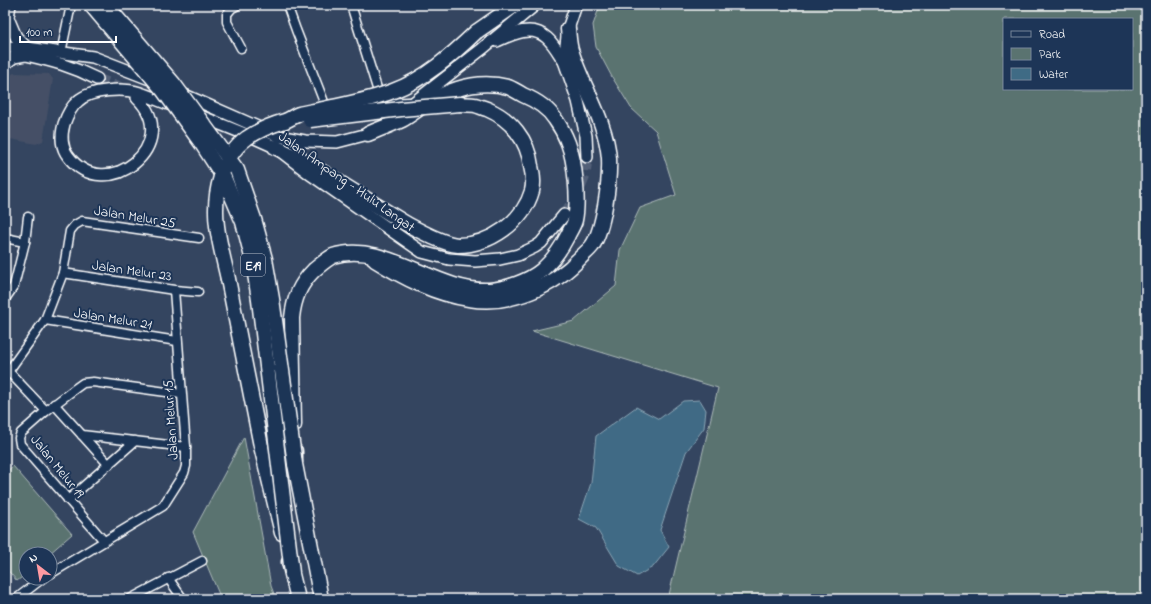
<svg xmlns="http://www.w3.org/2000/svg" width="1151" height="604" font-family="'Indie Flower',sans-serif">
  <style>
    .built { fill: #445066 }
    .green { fill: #5a7370; stroke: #acb9b8; fill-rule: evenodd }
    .water { fill: #3f6b85; stroke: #8ca6b6 }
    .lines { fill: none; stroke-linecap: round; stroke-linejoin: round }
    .secondary-tunnel { stroke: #526178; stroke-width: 11; stroke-dasharray: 11 5.5; stroke-linecap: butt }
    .street-casing { stroke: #fff; stroke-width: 11 }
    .secondary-casing { stroke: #fff; stroke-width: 14 }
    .highway-casing { stroke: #fff; stroke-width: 17 }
    .street { stroke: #1d3557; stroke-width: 8 }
    .secondary { stroke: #1d3557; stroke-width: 11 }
    .highway { stroke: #1d3557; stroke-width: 14 }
    .highway-bridge-casing { stroke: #fff; stroke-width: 17; stroke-linecap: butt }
    .highway-bridge { stroke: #1d3557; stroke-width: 14 }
    .labels { text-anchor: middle; stroke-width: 4; stroke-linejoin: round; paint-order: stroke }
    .shield { fill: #1d3557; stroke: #bbc2cd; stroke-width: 1 }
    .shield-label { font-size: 13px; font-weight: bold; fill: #fff }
    .street-label { font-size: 14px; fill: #fff; stroke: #1d3557 }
  </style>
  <rect width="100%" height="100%" fill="#344560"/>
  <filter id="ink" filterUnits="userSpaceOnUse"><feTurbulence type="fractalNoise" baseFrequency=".025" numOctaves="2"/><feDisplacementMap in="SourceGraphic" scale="8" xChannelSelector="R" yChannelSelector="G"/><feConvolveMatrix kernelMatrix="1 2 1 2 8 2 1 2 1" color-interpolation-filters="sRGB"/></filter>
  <g filter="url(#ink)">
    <polygon class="built" points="14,73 49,74 53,79 43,141 36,144 5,138 5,92 8,76"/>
    <g class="green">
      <path d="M603 5H1146V599H668L718 388 532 331 574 321 616 286 620 250 640 208 676 195 656 131 631 108 612 77 596 47 593 25 598 11ZM1004 19H1132V89H1004Z"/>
      <polygon points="244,437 271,586 276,599 221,599 193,532"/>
      <polygon points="13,466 72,534 49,554 26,554 26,574 17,581 5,567 5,473"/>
    </g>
    <polygon class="water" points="700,400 706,410 704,428 686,452 660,530 669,547 653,567 637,576 619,566 596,528 579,519 591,483 596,436 636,407 659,419 683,401"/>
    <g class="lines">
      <g class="secondary-tunnel">
        <polyline points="97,79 117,86 127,92"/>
        <polyline points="564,215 576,197 585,176 587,157"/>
      </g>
      <defs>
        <g id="street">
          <polyline points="238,5 232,8 227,14 227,22 241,48"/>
          <polyline points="287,5 296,30 324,102"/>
          <polyline points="351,5 380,98"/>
          <polyline points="61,53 71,5"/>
          <path d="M381 94C391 103 396 103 409 102"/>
          <polyline points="5,238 25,242"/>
          <polyline points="63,273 174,290 198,292"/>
          <polyline points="5,299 14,286 25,242 28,217"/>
          <polyline points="45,320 177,341"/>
          <polyline points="9,372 46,411"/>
          <polyline points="5,376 45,320 63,273 70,231 75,225 82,221 199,238"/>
          <polyline points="54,404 109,465"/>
          <polyline points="82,435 186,447"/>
          <polyline points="68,500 135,441"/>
          <polyline points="104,541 20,444 19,438 21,433 46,411 76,388 83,383 93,382 181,394"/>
          <polyline points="50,574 163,506 184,473 186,466 186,447 174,290"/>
          <polyline points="168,578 183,599"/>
          <polyline points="16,599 43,578"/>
          <polyline points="130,599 202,561"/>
        </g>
        <g id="secondary">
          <polyline points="576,5 568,29 564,61 578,101 586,136 587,157"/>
          <polyline points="8,18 16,37 27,48"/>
          <polyline points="5,34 10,5"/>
          <path d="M497 41C512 34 532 24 547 38 554 44 559 54 564 61"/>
          <polyline points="5,47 27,48 93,57 155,81"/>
          <path d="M26 55C52 61 72 66 97 79"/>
          <polyline points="5,64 14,57 25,55"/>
          <polyline points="180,93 278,136 305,141 337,142 368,134 375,130"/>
          <path d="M137 98C184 143 106 207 68 156 61 147 61 135 64 124 67 115 71 107 78 101 91 89 124 88 140 93 152 97 164 103 177 107"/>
          <polyline points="404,110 482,49 535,5"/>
          <polyline points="195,114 255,138 275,147 310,174 422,252 449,259 475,261 500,259 518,255 535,247 541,243 564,215"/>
        </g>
        <g id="highway">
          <polyline points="476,32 515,5"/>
          <path d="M275 147 306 162 405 223C418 230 443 244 458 245 490 245 523 222 532 191 534 183 533 174 531 166 528 140 511 119 487 109 483 108 479 106 475 105 470 104 465 105 460 104"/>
          <path d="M375 260C404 278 435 294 469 299 510 306 554 287 581 257 584 254 589 250 592 246 604 229 610 180 609 158 606 120 583 88 572 53 569 46 569 37 568 29"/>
          <polyline points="228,279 261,446 282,533"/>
          <path d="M294 425 292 318C294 298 300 284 314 270 319 266 327 259 333 256 384 239 436 293 489 290 506 289 529 281 542 270 552 261 562 247 568 235 570 230 574 225 575 220 579 200 575 161 568 143 565 135 560 126 555 119 547 107 535 100 523 95 518 92 513 89 508 87 480 80 452 88 428 103 419 108 411 115 402 120 391 125 379 129 368 134"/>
          <polyline points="295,451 295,464 321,599"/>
          <polyline points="289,562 298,599"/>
        </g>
      </defs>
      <use href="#street" class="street-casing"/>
      <use href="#secondary" class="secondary-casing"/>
      <use href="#highway" class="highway-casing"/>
      <use href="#street" class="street"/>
      <use href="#secondary" class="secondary"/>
      <use href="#highway" class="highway"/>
      <defs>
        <g id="highway-bridge">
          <polyline points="91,5 163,90 202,144 224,178 243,222 253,261 259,300 292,573"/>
          <polyline points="106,5 173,83 237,170 254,219 265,259 272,299 295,464"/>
          <polyline points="310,120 401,109 460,104"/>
          <path d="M228 279C224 261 219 243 217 226 213 195 221 157 247 138 259 130 271 125 285 121 290 119 294 116 299 114 307 112 315 111 323 109 346 104 370 100 393 91 425 79 451 56 476 32"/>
        </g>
      </defs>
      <use href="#highway-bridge" class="highway-bridge-casing"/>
      <use href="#highway-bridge" class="highway-bridge"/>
    </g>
  </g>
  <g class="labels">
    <rect class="shield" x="241" y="254" width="24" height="22" rx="3"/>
    <g class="shield-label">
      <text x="253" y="270">E19</text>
    </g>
    <g class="street-label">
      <text transform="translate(347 181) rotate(35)" y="5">Jalan Ampang - Hulu Langat</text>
      <text transform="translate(135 216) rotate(9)" y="5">Jalan Melur 25</text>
      <text transform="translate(132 270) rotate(8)" y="5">Jalan Melur 23</text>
      <text transform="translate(113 318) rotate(9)" y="5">Jalan Melur 21</text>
      <text transform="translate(170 420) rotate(-94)" y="5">Jalan Melur 15</text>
      <text transform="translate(58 466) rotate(51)" y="5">Jalan Melur 19</text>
    </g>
  </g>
  <rect width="1151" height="604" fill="none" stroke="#1d3557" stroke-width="20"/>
  <rect x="10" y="10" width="1131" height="584" fill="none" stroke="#fff" stroke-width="1.5" filter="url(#ink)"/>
  <rect x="1003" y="18" width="130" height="72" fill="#1d3557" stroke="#77869a"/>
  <rect x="1011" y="31" width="20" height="6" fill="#1d3557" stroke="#77869a"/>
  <text x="1039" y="38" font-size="12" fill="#ffffff">Road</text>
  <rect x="1011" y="48" width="20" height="12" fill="#5a7370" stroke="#77869a"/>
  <text x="1039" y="58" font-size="12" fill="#ffffff">Park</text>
  <rect x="1011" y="68" width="20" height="12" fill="#3f6b85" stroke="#77869a"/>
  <text x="1039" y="78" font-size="12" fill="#ffffff">Water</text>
  <g transform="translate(38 566) rotate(329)"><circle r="19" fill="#1d3557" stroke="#77869a"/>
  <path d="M0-3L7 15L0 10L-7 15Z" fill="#ff9aa2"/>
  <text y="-6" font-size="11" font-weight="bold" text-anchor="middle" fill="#ffffff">N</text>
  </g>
  <path d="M20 36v6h96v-6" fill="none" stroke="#ffffff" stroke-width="2"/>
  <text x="26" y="36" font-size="12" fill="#ffffff" stroke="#1d3557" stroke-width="3" paint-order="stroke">100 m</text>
</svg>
